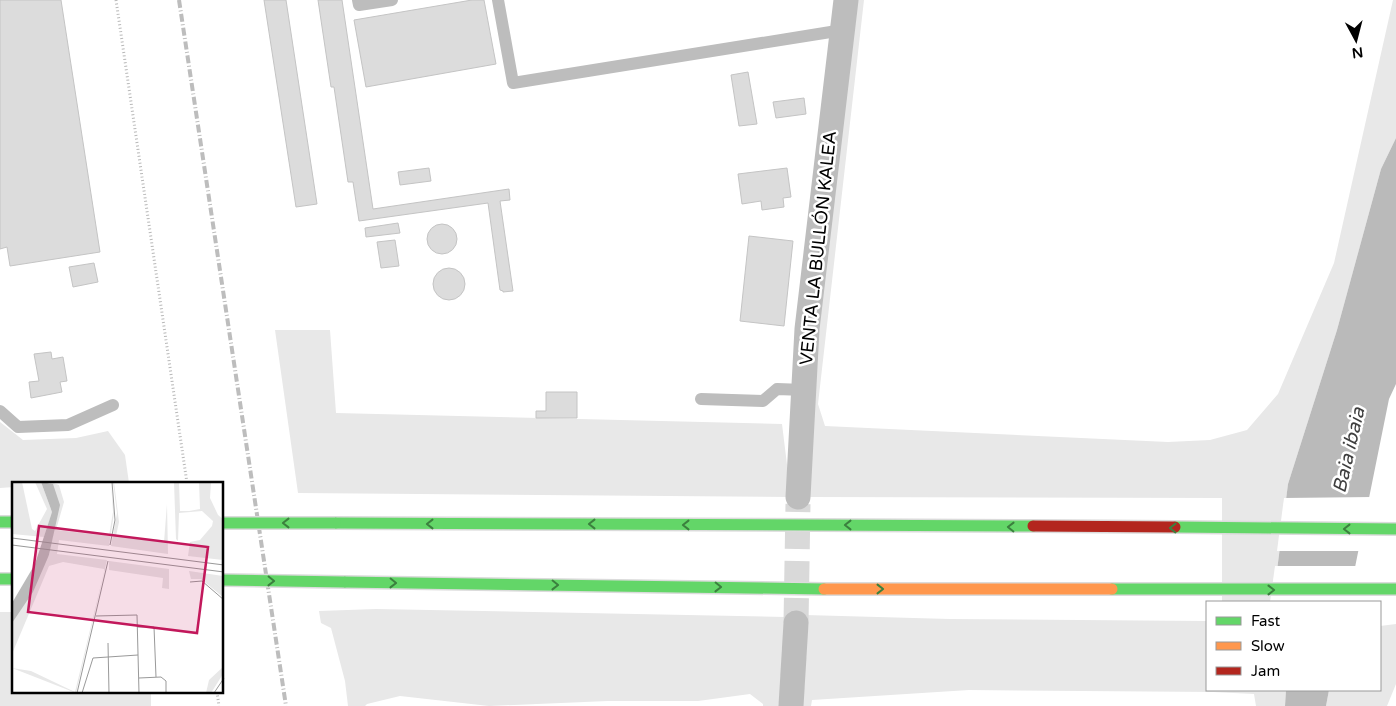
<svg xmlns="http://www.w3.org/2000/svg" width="1396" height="706" font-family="'Varela Round',sans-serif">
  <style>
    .green { fill: #e8e8e8 }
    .water { fill: #bababa }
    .pier { fill: #fff }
    .building { fill: #dcdcdc; stroke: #c4c4c4 }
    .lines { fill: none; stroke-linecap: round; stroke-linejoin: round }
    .street-tunnel { stroke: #d9d9d9; stroke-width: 25; stroke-dasharray: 25 12; stroke-linecap: butt }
    .fast-casing { stroke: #dbdbdb; stroke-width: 14 }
    .slow-casing { stroke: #dbdbdb; stroke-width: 14 }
    .jam-casing { stroke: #dbdbdb; stroke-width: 14 }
    .path { stroke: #b8b8b8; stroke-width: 3; stroke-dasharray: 1 2.5; stroke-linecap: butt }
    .lane { stroke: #bdbdbd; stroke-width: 12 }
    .street { stroke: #bdbdbd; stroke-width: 25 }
    .fast { stroke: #63d668; stroke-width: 11 }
    .slow { stroke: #ff974d; stroke-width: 11 }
    .jam { stroke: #b3261e; stroke-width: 11 }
    .rail { stroke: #bdbdbd; stroke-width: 4; stroke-dasharray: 8 2.5 1 2.5; stroke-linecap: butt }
    .fast-bridge-casing { stroke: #dbdbdb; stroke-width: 14; stroke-linecap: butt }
    .fast-bridge { stroke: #63d668; stroke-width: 11 }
    .oneway { stroke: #3b803e }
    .labels { text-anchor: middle; stroke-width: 5; stroke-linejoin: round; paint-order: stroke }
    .street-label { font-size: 18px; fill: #000; stroke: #fff }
    .water-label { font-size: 19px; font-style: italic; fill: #3e3e3e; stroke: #fff }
    .inset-road { fill: none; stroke: #999; stroke-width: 1 }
    .view { fill: #c2185b; fill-opacity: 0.15; stroke: #c2185b; stroke-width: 2.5 }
    .inset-edge { fill: none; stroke: #000; stroke-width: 2.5 }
  </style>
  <rect width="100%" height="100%" fill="#fff"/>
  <g class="green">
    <polygon points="857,0 864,0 818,404 825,426 1168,442 1210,440 1247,430 1278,394 1334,263 1393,0 1396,0 1396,138 1381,169 1337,330 1288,484 1273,602 1222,602 1222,498 808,497 819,286"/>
    <polygon points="275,330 330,330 336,413 782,424 791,497 298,493"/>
    <polygon points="0,422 23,440 76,438 108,431 125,455 129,483 14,483 14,487 0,488"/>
    <polygon points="376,609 786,617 779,706 763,706 763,704 750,694 698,701 608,701 489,706 400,696 367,704 365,706 348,706 345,681 331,628 321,623 319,611"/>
    <polygon points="0,612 14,612 14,692 151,692 151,706 0,706"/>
    <polygon points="805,615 950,619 1207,621 1207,690 1286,690 1285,706 1256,706 1254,694 1213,692 969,690 812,700 811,706 802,706"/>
    <polygon points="1396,624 1396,684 1387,706 1326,706 1329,690 1380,690 1380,626"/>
  </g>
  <g class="water">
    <polygon points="1396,138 1396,384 1389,399 1348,602 1273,602 1288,484 1337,330 1381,169"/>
    <polygon points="1286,690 1329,690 1326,706 1285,706"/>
  </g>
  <g class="pier">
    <polygon points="1372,497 1361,551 1277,551 1284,498"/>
    <polygon points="1275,566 1358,566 1350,602 1270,602"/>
  </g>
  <g class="building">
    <polygon points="0,0 61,0 100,252 10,266 7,247 0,249"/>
    <polygon points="264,0 286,0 317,204 296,207"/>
    <polygon points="318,0 342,0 373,209 509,189 510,200 500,201 513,291 503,292 503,291 500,290 488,203 359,221 353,182 348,182 334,87 331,87"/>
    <polygon points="472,0 484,0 496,64 366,87 354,20"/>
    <polygon points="748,72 757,124 739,126 731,75"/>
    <polygon points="804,98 806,114 776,118 773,102"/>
    <polygon points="429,168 431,181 400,185 398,172"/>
    <polygon points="787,168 791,197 783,198 784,207 762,210 761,201 742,204 738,174"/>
    <polygon points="398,223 400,233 366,237 365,228"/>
    <circle cx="442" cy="239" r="15"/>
    <polygon points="749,236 793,241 784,326 740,321"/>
    <polygon points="395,240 399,266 381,268 377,242"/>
    <polygon points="94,263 98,282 73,287 69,267"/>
    <circle cx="449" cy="284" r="16"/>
    <polygon points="51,352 52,359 63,357 67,381 60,382 62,392 31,398 29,382 39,381 34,354"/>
    <polygon points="546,392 577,392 577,418 536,418 536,411 546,411"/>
  </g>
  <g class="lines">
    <polyline class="street-tunnel" points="796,623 798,504"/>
    <defs>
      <g id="fast">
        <polyline points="0,522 14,522"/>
        <polyline points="335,523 1033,526"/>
        <polyline points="1175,527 1396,529"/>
        <polyline points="0,579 14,579"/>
        <polyline points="344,582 824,589"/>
        <polyline points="1112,589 1396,589"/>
      </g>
      <polyline id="slow" points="824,589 1112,589"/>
      <polyline id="jam" points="1033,526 1175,527"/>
    </defs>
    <use href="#fast" class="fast-casing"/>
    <use href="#slow" class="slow-casing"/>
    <use href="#jam" class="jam-casing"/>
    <g class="path">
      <polyline points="116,0 187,483"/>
      <polyline points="217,692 219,706"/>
    </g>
    <g class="lane">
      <polyline points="358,0 359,5 392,0"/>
      <polyline points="498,0 513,83 843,30"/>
      <polyline points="701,399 763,401 777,389 804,390"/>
      <polyline points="0,411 18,427 68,425 113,405"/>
    </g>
    <g class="street">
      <polyline points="798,497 807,329 846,0"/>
      <polyline points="791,706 796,623"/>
    </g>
    <use href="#fast" class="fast"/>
    <use href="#slow" class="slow"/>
    <use href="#jam" class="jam"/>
    <polyline class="rail" points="179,0 286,706"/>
    <defs>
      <g id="fast-bridge">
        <polyline points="222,523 335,523"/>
        <polyline points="222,580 344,582"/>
      </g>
    </defs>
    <use href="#fast-bridge" class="fast-bridge-casing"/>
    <use href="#fast-bridge" class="fast-bridge"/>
  </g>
  <defs><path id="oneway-chevron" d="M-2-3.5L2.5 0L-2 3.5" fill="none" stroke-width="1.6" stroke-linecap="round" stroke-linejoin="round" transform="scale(1.25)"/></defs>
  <g class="oneway">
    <use href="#oneway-chevron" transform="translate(286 523) rotate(-180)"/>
    <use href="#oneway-chevron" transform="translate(430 524) rotate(-180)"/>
    <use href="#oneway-chevron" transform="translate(592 524) rotate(-180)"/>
    <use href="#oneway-chevron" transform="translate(686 525) rotate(-180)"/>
    <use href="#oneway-chevron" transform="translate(848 525) rotate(-180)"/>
    <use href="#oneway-chevron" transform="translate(1011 527) rotate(-179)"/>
    <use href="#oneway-chevron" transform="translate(1173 528) rotate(-179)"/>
    <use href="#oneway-chevron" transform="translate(1347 529) rotate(-180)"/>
    <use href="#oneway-chevron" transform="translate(271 581) rotate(1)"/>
    <use href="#oneway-chevron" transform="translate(393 583) rotate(1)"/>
    <use href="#oneway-chevron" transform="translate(555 585) rotate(1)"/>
    <use href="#oneway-chevron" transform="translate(718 587) rotate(1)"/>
    <use href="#oneway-chevron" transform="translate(880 589)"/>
    <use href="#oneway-chevron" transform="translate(1271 590)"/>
  </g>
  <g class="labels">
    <g class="street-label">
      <text transform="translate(818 248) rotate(-84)" y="6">VENTA LA BULLÓN KALEA</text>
    </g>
    <g class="water-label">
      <text transform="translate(1348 450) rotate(-77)" y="7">Baia ibaia</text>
    </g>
  </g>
  <g transform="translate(12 482)">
    <rect width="211" height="211" fill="#fff"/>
    <path d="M0 0H10L20 47 23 49 35 27 23 0H29L40 30 32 55 0 52ZM38 0 47 3 52 20 44 48 97 54 101 30 99 0 102 31 97 64 47 58 45 72 95 78 64 211 0 186 19 189 63 210 92 90V87L51 80 37 84 0 172 1 138 37 73 41 53ZM101 0H102L107 40 104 54 152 60 155 22 156 72 99 64 105 31ZM162 0H167L168 29H177L188 27 187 0H199L198 16 206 33 211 37V78L176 74 178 60 188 58 200 44 201 39 190 29 167 31 166 59 164 57ZM97 79 157 87V107L150 106 151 96 97 88ZM177 89 211 94V115L189 97H179ZM211 185V192L199 211H194L197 198Z" fill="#e8e8e8"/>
    <path d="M29 0 41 2 48 23 37 73 21 110 0 141V121L23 82 40 30Z" fill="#bababa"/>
    <path class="inset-road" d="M0 56 212 83M0 63 212 90M98 63 103 38 100 0M178 100 190 99 212 118M84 134 125 133 127 211M125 145H142L144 195M96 161 97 211M127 196 149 195 154 199V211M65 211 96 79M70 211 81 176 126 173M202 211 212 196"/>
    <path class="view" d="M27 44 196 65 185 151 16 130Z"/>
    <rect width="211" height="211" class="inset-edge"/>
  </g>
  <rect x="1206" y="601" width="175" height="90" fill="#ffffff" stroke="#999999"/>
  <rect x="1216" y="617" width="25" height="8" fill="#63d668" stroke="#999999"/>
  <text x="1251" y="626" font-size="15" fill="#000000">Fast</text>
  <rect x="1216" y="642" width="25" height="8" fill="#ff974d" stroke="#999999"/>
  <text x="1251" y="651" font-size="15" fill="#000000">Slow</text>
  <rect x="1216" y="667" width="25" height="8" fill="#b3261e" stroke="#999999"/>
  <text x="1251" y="676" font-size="15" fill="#000000">Jam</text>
  <g transform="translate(1356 40) rotate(173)" stroke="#ffffff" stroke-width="4" paint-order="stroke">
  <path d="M0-4L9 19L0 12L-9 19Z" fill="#000000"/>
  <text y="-8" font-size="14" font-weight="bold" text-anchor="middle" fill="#000000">N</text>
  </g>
</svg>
